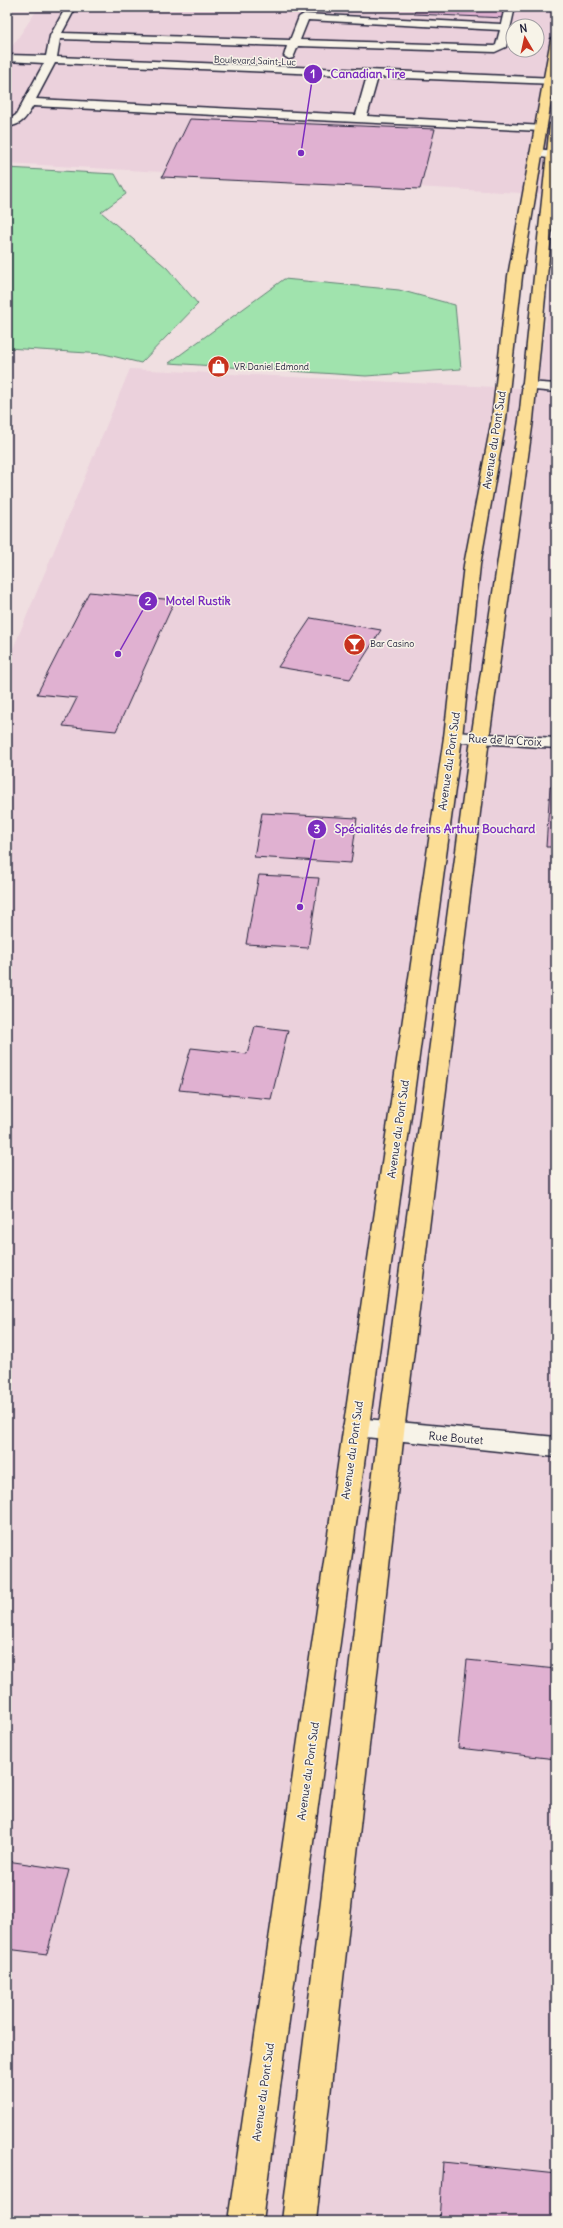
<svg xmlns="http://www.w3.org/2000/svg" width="563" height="2228" font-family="Delius,sans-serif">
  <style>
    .built { fill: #ebd1dc; fill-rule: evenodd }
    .green { fill: #a0e3ad; stroke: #618274 }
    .building { fill: #e0b1d1; stroke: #22223b }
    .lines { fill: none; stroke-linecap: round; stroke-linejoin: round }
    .minor-casing { stroke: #22223b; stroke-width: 3 }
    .major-casing { stroke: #22223b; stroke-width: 3 }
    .minor { fill: #f7f3e8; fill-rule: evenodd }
    .major { fill: #fcde96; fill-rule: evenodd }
    .labels { text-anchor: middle; stroke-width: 3; stroke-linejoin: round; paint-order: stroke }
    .far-street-label { font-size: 9px; fill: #22223b; stroke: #f7f3e8 }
    .far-poi-label { font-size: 9px; fill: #22223b; stroke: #f7f3e8; text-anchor: start }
    .street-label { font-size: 11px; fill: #22223b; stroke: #f7f3e8 }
    .leader { fill: none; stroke: #7b2cbf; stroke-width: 1.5 }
    .callout-dot { fill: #7b2cbf; stroke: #f7f3e8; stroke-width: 1.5 }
    .mark-label { font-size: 12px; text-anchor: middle; font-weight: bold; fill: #fff }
    .callout-label { font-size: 12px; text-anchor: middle; font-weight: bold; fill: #7b2cbf; stroke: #f7f3e8; stroke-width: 3; stroke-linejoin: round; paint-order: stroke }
  </style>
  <rect width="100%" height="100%" fill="#f0dfe1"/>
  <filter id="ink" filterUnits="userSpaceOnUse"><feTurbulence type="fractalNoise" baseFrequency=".025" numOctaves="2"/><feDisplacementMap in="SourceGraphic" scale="8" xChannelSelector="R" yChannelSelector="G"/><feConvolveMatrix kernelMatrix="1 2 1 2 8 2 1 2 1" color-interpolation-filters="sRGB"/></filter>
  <g filter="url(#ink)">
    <g class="built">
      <path d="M39 7H556L555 195 7 163V54ZM513 26H537V50H513Z"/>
      <polygon points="552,279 556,279 556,2221 7,2221 7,663 130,369 537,389"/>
    </g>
    <g class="green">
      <polygon points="7,168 115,174 126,194 101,212 167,268 198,304 141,363 104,354 7,348"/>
      <polygon points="284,279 399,290 455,305 461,369 366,376 169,363"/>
    </g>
    <g class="building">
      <polygon points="416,7 508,7 505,18 414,14"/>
      <polygon points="190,119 435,129 420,189 162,177"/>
      <polygon points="89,592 175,600 116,731 63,726 77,698 37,694"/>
      <polygon points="311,618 381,630 350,679 278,667"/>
      <polygon points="550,787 556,787 556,847 546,847"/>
      <polygon points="262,813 357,818 351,863 254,857"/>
      <polygon points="259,875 319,878 308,948 246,944"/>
      <polygon points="255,1026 288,1030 271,1099 179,1090 191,1048 247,1054"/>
      <polygon points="467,1660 556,1669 556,1759 458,1748"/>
      <polygon points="7,1861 69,1870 47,1954 7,1949"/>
      <polygon points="443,2162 556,2174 556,2221 439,2221"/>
    </g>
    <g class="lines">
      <defs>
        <g id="minor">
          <path d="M66 7H76L62 33 290 40 299 17 304 14 501 24 505 7H515L506 47 495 52 298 46 293 58 289 59 284 56 287 46 60 39 57 57 556 78V84L378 77 367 116 545 126 547 128 541 131 33 106C26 118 22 125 7 127V121L16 115 44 63 7 61V55L46 56 50 36ZM308 20 500 30 496 45 494 46 300 40ZM55 63 367 76 356 115 36 99Z"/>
          <polygon points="536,149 556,151 556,159 532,156 530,153"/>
          <polygon points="528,382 556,384 556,392 523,389 521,386 523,383"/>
          <polygon points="453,732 556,738 556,748 447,741 444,737 447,733"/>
          <polygon points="356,1418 556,1437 556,1457 356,1436 347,1434 343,1427 347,1420"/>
        </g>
        <g id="major">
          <polygon points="556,36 556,71 522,276 506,419 480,565 462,737 262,2221 228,2221 444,737 464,565 492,419 508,276 551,39"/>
          <polygon points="556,121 556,184 533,420 489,739 404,1432 316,2221 282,2221 378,1432 471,739 519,420 550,124"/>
        </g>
      </defs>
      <use href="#minor" class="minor-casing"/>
      <use href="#major" class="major-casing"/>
      <use href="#minor" class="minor"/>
      <use href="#major" class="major"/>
    </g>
  </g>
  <defs>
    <symbol id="shop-disc" viewBox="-11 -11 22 22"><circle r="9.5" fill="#c8321e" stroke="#f7f3e8"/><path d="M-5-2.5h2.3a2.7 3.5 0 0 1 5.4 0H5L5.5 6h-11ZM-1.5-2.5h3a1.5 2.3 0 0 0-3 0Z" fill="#fff"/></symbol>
    <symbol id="bar-disc" viewBox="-11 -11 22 22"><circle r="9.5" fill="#c8321e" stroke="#f7f3e8"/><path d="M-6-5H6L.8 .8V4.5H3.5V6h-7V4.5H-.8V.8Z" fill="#fff"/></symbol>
  </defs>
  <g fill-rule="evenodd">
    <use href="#shop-disc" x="206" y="354" width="25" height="25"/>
    <use href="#bar-disc" x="342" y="632" width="25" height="25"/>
  </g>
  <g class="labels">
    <g class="far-street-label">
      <text transform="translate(255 61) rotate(2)" y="3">Boulevard Saint-Luc</text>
    </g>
    <g class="far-poi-label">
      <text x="234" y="370">VR Daniel Edmond</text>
      <text x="370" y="647">Bar Casino</text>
    </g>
    <g class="street-label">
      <text transform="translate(494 440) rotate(-81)" y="4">Avenue du Pont Sud</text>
      <text transform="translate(505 740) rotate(3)" y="4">Rue de la Croix</text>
      <text transform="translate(449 761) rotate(-82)" y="4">Avenue du Pont Sud</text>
      <text transform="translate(398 1129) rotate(-82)" y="4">Avenue du Pont Sud</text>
      <text transform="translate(456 1438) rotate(5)" y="4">Rue Boutet</text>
      <text transform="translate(352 1450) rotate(-82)" y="4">Avenue du Pont Sud</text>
      <text transform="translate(308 1771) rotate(-82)" y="4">Avenue du Pont Sud</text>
      <text transform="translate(263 2092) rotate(-82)" y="4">Avenue du Pont Sud</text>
    </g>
  </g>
  <path class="leader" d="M301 153L313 74M118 654L148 601M300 907L317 829"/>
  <g class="callout-dot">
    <circle cx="301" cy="153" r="4"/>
    <circle cx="118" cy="654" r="4"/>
    <circle cx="300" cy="907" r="4"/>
    <circle cx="313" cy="74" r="10"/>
    <circle cx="148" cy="601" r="10"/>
    <circle cx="317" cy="829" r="10"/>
  </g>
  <g class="mark-label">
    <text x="313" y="78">1</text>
    <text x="148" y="605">2</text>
    <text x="317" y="833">3</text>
  </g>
  <g class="callout-label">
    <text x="368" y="78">Canadian Tire</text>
    <text x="198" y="605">Motel Rustik</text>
    <text x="435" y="833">Spécialités de freins Arthur Bouchard</text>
  </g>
  <rect width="563" height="2228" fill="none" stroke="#f7f3e8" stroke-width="24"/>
  <rect x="12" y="12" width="539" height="2204" fill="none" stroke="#22223b" stroke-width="1.5" filter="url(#ink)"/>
  <g transform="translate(525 38) rotate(351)"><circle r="19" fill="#f7f3e8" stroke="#a29fa3"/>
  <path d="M0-3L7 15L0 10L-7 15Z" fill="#c8321e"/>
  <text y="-6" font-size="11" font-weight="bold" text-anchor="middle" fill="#22223b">N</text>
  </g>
</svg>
